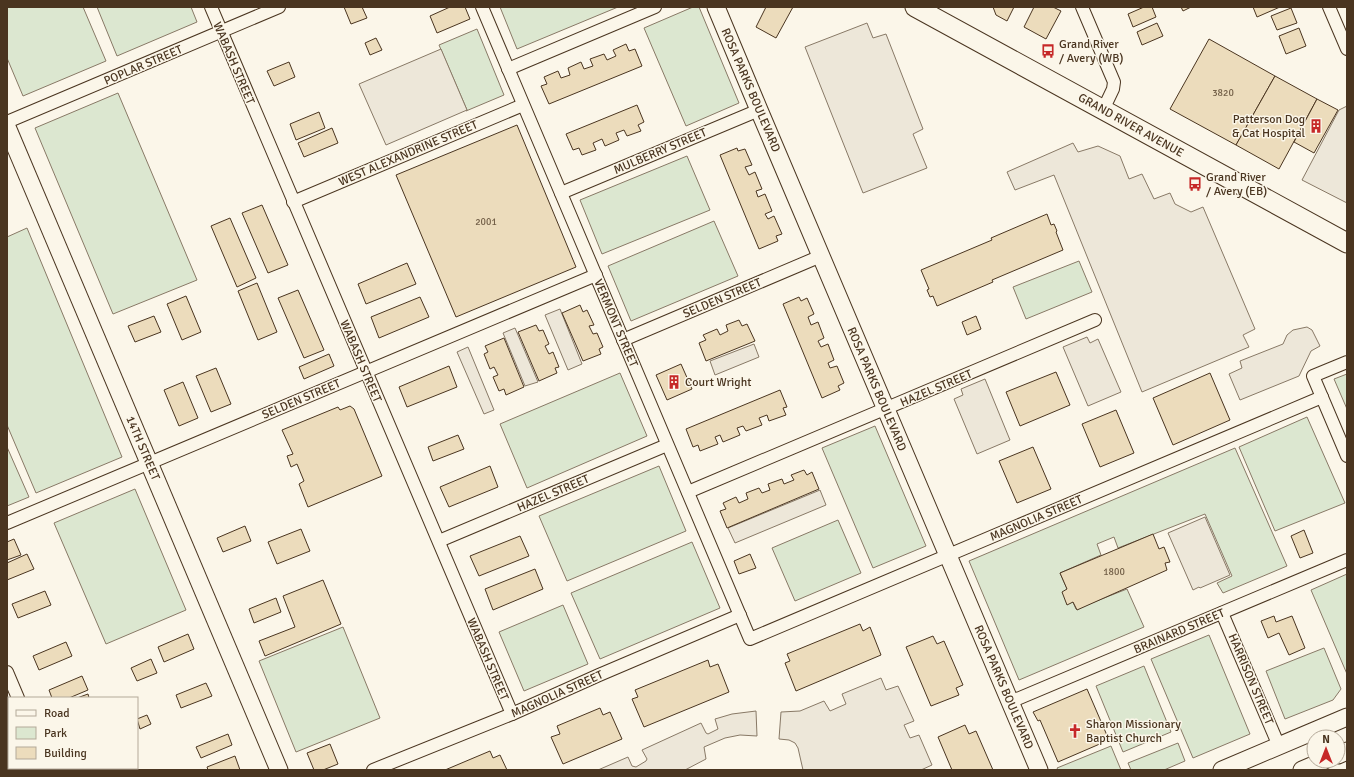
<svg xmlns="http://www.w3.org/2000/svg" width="1354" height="777" font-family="Signika,sans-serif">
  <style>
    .green { fill: #dce7d0; stroke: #887966 }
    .parking { fill: #ede7d9; stroke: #887966 }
    .building { fill: #ecdcbc; stroke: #4a3520 }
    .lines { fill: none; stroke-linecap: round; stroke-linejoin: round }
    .street-casing { stroke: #4a3520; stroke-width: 14 }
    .secondary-casing { stroke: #4a3520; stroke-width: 19 }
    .primary-casing { stroke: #4a3520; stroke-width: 21 }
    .street { stroke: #fbf6e9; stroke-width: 12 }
    .secondary { stroke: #fbf6e9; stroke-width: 17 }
    .primary { stroke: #fbf6e9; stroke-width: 19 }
    .labels { text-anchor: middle; stroke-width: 3; stroke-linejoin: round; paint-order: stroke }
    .number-label { font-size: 10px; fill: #725f47 }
    .poi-label { font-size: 12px; fill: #4a3520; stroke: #fbf6e9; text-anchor: start }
    .street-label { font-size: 12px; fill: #4a3520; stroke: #fbf6e9 }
  </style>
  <rect width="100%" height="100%" fill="#fbf6e9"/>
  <g class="green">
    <polygon points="7,7 83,7 106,61 23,96 7,58"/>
    <polygon points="97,7 191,7 197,22 117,56"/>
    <polygon points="500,7 618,7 517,49"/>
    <polygon points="693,7 699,7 739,103 686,126 644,28"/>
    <polygon points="477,29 504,95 466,111 467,110 439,45"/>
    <polygon points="118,93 197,280 113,314 35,128"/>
    <polygon points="687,156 710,210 602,254 580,200"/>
    <polygon points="714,221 738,276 631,321 608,266"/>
    <polygon points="27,228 122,457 36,493 7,425 7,237"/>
    <polygon points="1079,261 1092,292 1026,319 1013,287"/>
    <polygon points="620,373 647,436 527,488 500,424"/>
    <polygon points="1347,374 1347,409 1334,379"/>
    <polygon points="1307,417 1345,503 1275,531 1239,447"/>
    <polygon points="875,426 926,546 873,568 822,448"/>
    <polygon points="7,447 29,497 7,506"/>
    <polygon points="1235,448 1287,566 1223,593 1217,583 1232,576 1205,514 1118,548 1114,537 1097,544 1101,555 1060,573 1076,609 1127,589 1144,627 1019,680 969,561"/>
    <polygon points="659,466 686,531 567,581 539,516"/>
    <polygon points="135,489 186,610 106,644 54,523"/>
    <polygon points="838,520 861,573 795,601 772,548"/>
    <polygon points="692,542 720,608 600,659 571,593"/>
    <polygon points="1347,574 1347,674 1311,590"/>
    <polygon points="563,605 588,664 524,691 499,632"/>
    <polygon points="343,627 380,718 296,752 259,661"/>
    <polygon points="1209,635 1250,734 1193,758 1151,659"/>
    <polygon points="1324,648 1341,689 1333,700 1285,719 1266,671"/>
    <polygon points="1144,666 1171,732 1123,752 1096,686"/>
    <polygon points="1178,743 1185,761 1164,770 1131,770 1128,763"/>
    <polygon points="1111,746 1121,770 1058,770 1057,768"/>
  </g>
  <g class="parking">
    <polygon points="867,23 873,38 886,34 923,129 913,134 927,168 863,193 805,47"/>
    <polygon points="441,49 467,110 386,145 359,84"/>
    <polygon points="1347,106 1347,203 1302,180 1339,110"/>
    <polygon points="1073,143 1078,152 1098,146 1120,156 1129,179 1142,174 1154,199 1170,193 1175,204 1191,212 1203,207 1255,329 1243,335 1249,347 1142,392 1054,175 1015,190 1007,172"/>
    <polygon points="560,309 582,364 568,370 545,315"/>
    <polygon points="1307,327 1312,330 1320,346 1311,351 1299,376 1240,400 1229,374 1242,368 1240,361 1283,344 1287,335 1293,330"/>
    <polygon points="515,328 538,382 525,386 503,333"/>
    <polygon points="1087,337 1090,343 1098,339 1121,392 1088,406 1063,347"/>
    <polygon points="754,344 759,357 715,375 710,361"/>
    <polygon points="468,347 494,410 484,414 457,352"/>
    <polygon points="985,379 1010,440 977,454 954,399 963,395 961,389"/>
    <polygon points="820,490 826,505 735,543 728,528"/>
    <polygon points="1205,517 1230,575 1200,588 1199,587 1193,590 1168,533"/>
    <polygon points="881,678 886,690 898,686 914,721 904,725 910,738 919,735 932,765 921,770 803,770 798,748 795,743 789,740 779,739 781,712 800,711 824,701 830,711 846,704 842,694"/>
    <polygon points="756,711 757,736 740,735 725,738 704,747 706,759 685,770 598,770 628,757 632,766 636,767 646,761 647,759 642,750 701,723 706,733 708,734 718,729 715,719 732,714"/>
  </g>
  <g class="building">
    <polygon points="344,7 362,7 367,18 351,24"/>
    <polygon points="450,7 465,7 470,19 437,33 430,16"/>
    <polygon points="766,7 793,7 776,38 756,27"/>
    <polygon points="993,7 1014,7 1007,21 996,15"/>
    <polygon points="1034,7 1053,7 1061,11 1046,39 1024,27"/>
    <polygon points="1144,7 1152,7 1156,17 1133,27 1128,14"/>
    <polygon points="1181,7 1191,7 1183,11"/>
    <polygon points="1253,7 1280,7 1257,17"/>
    <polygon points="1291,8 1297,23 1277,30 1271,16"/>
    <polygon points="1157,23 1163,36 1142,45 1137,32"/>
    <polygon points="1299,28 1306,46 1286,54 1279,36"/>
    <polygon points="376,38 382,50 370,55 365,43"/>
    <polygon points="1209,39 1275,76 1236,145 1170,109"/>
    <polygon points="626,44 629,51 635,49 642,66 549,104 541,86 547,84 544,77 558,71 561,78 570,75 568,68 581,62 584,69 593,66 590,59 604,54 607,60 616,56 613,50"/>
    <polygon points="289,62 295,77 274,86 267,71"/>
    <polygon points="1275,76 1317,99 1279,169 1236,145"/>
    <polygon points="1317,99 1338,110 1314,153 1294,142"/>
    <polygon points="637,105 644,122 638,125 641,131 627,136 624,130 616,133 619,140 605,146 602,139 593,143 596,150 582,155 579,148 573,150 566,134"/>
    <polygon points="319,112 325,128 296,140 290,124"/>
    <polygon points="517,125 576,267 456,317 396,175"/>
    <polygon points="332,128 338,143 304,157 298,143"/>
    <polygon points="737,148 738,151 745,149 752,165 745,167 749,175 755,172 762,189 756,191 758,197 765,194 772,211 765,214 768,219 774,216 782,234 776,236 778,241 759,249 720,155"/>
    <polygon points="262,205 288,265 268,273 242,213"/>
    <polygon points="1047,214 1051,225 1054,224 1057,231 1056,232 1063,250 992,280 993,282 937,306 933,296 930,297 927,290 929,289 921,270 992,240 991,238"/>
    <polygon points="230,218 256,278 237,287 211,226"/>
    <polygon points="407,263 416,284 366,304 358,284"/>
    <polygon points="257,283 277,332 258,340 238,291"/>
    <polygon points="298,290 324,350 304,358 278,298"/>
    <polygon points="186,296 201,332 182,340 167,304"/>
    <polygon points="420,297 429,317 379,338 371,317"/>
    <polygon points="799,297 801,301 807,298 814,314 808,317 811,325 818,322 824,338 818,341 821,347 828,344 834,360 828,363 830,368 837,366 844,383 838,386 840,390 822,398 783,304"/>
    <polygon points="580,305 583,312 587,310 594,325 589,326 593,334 597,333 603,347 599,349 601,354 583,361 562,313"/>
    <polygon points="154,316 161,332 135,342 128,326"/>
    <polygon points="976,316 981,329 967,335 962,322"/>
    <polygon points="739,320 742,326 747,324 755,341 706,361 699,343 706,340 703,335 717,329 720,335 728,331 726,325"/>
    <polygon points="536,325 539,331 543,330 549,344 545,346 549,354 553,352 559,367 555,368 557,373 539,381 518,332"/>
    <polygon points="504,338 524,387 506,395 504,389 499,391 493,377 498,375 494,367 490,369 484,354 488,352 485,346"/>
    <polygon points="329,354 334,366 304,379 299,367"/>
    <polygon points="681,364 692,389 667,400 656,375"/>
    <polygon points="449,366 457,387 407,407 399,387"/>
    <polygon points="216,368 231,404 211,412 196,376"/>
    <polygon points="1056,372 1070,405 1020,426 1006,392"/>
    <polygon points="1210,373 1230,420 1173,445 1153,398"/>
    <polygon points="183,382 198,418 179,426 164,390"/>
    <polygon points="780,390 787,407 783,408 786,415 769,421 767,415 759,418 762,425 746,431 743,426 737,428 740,435 723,442 720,435 715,437 718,444 700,451 698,445 693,447 686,429"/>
    <polygon points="350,406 354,409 382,476 308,507 299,484 304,481 297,464 291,467 287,456 293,454 282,430 338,407 340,410"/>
    <polygon points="1116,410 1134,453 1100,467 1082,424"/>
    <polygon points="458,435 464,449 433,461 428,447"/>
    <polygon points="1033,447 1051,489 1017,503 999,461"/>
    <polygon points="490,466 498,487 449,507 440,487"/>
    <polygon points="804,470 807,475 812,472 819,489 727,528 720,511 726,509 723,503 736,497 739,503 748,499 746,493 759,488 762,493 770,490 768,484 782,479 784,484 794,480 791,475"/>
    <polygon points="245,526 251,541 223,552 217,538"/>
    <polygon points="301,529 310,551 277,564 268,542"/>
    <polygon points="1304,530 1313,553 1300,558 1291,536"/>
    <polygon points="1153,534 1159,549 1164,547 1170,562 1165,563 1167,570 1077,610 1073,602 1067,605 1062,592 1067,589 1060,573"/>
    <polygon points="520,536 529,556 479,576 470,556"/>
    <polygon points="14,539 21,555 7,560 7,542"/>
    <polygon points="27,554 34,569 7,580 7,563"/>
    <polygon points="750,554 756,568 739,574 734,561"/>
    <polygon points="535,569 543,589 493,610 485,589"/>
    <polygon points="323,580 341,624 265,656 259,641 295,627 283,596"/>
    <polygon points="45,591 51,605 18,618 12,604"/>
    <polygon points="276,598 281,612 254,623 249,609"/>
    <polygon points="1274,616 1276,622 1292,616 1305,648 1289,655 1279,633 1268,638 1261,621"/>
    <polygon points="860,624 863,631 870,627 881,655 796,691 785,663 790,661 787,654"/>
    <polygon points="188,634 194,649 164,662 158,647"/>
    <polygon points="933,636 937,644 944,641 963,685 956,688 959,695 931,706 906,647"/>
    <polygon points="66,642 72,656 39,670 33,656"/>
    <polygon points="151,659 157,673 137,681 131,668"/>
    <polygon points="708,660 710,667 718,664 729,692 644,727 632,699 638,697 635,690"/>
    <polygon points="82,676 88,690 69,698 52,698 49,690"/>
    <polygon points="206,683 212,696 181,708 176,695"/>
    <polygon points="1087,689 1109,740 1058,762 1040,720 1038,721 1033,712"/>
    <polygon points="88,694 89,698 77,698"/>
    <polygon points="600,708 603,715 610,712 622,739 563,764 551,737 560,734 557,726"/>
    <polygon points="147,715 151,724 140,729 137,719"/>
    <polygon points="965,725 969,734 976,731 993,770 952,770 938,737"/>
    <polygon points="228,734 232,745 201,758 196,747"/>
    <polygon points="330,744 338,764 323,770 314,770 307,753"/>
    <polygon points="7,745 9,750 9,768 17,768 18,770 7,770"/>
    <polygon points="490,751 493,758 500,755 507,770 445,770"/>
    <polygon points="235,756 240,770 208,770 207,767"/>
    <polygon points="81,768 94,768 89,770 82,770"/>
    <polygon points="100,768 119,768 120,770 95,770"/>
  </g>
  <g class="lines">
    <defs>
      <g id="street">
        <polyline points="211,7 512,714"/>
        <polyline points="482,7 750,639 1322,397"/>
        <polyline points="1082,7 1114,82 1113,89 1103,110"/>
        <polyline points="1329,7 1347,49"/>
        <polyline points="508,69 655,7"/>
        <polyline points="7,122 279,7"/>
        <polyline points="561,193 759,110"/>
        <polyline points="293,202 523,105"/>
        <polyline points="623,340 821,256"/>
        <polyline points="1347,362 1313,376 1347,456"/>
        <polyline points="688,492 1095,320"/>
        <polyline points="7,523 596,275"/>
        <polyline points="439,541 667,445"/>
        <polyline points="1222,613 1279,746"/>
        <polyline points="7,672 18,698"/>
        <polyline points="1010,702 1347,560"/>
        <polyline points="48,768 48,770"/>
        <polyline points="373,770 512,714 599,675 740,615"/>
      </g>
      <g id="secondary">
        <polyline points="716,7 759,110 1039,770"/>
        <polyline points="7,127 279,770"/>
        <polyline points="1338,755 1347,751"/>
        <polyline points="1222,770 1347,717"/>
        <polyline points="1302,770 1323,761"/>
      </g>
      <polyline id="primary" points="915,7 1347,243"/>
    </defs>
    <use href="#street" class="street-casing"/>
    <use href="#secondary" class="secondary-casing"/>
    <use href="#primary" class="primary-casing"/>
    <use href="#street" class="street"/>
    <use href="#secondary" class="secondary"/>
    <use href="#primary" class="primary"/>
  </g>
  <defs>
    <symbol id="bus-bare" viewBox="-9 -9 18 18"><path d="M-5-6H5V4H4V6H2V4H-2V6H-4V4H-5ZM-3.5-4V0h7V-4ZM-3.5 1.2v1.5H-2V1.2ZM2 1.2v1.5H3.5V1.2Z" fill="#c62828" stroke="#fbf6e9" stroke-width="2.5" paint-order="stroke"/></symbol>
    <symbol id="building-bare" viewBox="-9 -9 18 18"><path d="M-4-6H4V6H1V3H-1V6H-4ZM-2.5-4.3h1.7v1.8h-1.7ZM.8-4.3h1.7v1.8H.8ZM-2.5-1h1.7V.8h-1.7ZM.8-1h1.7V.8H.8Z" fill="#c62828" stroke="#fbf6e9" stroke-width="2.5" paint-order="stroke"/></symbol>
    <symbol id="church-bare" viewBox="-9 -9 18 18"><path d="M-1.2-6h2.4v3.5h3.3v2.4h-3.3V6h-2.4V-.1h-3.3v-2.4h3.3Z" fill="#c62828" stroke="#fbf6e9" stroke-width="2.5" paint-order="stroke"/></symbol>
  </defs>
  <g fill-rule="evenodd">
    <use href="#bus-bare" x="1038" y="41" width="20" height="20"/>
    <use href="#building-bare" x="1306" y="116" width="20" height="20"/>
    <use href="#bus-bare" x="1185" y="174" width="20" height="20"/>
    <use href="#building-bare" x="664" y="372" width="20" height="20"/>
    <use href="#church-bare" x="1065" y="721" width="20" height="20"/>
  </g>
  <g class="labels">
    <g class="number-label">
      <text x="1223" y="96">3820</text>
      <text x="486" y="225">2001</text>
      <text x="1114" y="575">1800</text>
    </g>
    <g class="poi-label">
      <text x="1059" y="48">Grand River<tspan x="1059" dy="14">/ Avery (WB)</tspan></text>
      <text x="1305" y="123" text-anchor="end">Patterson Dog<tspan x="1305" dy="14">&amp; Cat Hospital</tspan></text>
      <text x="1206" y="181">Grand River<tspan x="1206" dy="14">/ Avery (EB)</tspan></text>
      <text x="685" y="386">Court Wright</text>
      <text x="1086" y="728">Sharon Missionary<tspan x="1086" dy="14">Baptist Church</tspan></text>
    </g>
    <g class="street-label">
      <text transform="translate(234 63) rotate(67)" y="4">WABASH STREET</text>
      <text transform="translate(143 65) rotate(-23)" y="4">POPLAR STREET</text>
      <text transform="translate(751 90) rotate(67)" y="4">ROSA PARKS BOULEVARD</text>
      <text transform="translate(1131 125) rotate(29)" y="4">GRAND RIVER AVENUE</text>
      <text transform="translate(660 151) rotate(-23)" y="4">MULBERRY STREET</text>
      <text transform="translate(408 153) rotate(-23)" y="4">WEST ALEXANDRINE STREET</text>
      <text transform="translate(722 298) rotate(-23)" y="4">SELDEN STREET</text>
      <text transform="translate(616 323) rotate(67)" y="4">VERMONT STREET</text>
      <text transform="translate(361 361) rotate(67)" y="4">WABASH STREET</text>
      <text transform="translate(936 388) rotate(-23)" y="4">HAZEL STREET</text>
      <text transform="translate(877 389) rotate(67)" y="4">ROSA PARKS BOULEVARD</text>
      <text transform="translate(301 399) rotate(-23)" y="4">SELDEN STREET</text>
      <text transform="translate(143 448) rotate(67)" y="4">14TH STREET</text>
      <text transform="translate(553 493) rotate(-23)" y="4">HAZEL STREET</text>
      <text transform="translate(1036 518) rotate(-23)" y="4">MAGNOLIA STREET</text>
      <text transform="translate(1179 631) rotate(-23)" y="4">BRAINARD STREET</text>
      <text transform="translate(488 659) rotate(67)" y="4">WABASH STREET</text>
      <text transform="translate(1251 679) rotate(67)" y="4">HARRISON STREET</text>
      <text transform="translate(1004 687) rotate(67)" y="4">ROSA PARKS BOULEVARD</text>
      <text transform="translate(557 694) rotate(-24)" y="4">MAGNOLIA STREET</text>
    </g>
  </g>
  <rect width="1354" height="777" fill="none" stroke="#4a3520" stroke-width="16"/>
  <rect x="8" y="697" width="130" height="72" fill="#fbf6e9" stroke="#b4a999"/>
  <rect x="16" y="710" width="20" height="6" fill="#fbf6e9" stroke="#b4a999"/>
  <text x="44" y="717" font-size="12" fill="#4a3520">Road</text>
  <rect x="16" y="727" width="20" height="12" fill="#dce7d0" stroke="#b4a999"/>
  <text x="44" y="737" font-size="12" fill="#4a3520">Park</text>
  <rect x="16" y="747" width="20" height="12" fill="#ecdcbc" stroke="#b4a999"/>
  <text x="44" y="757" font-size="12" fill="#4a3520">Building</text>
  <g transform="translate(1326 749)"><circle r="19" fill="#fbf6e9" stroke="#b4a999"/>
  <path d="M0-3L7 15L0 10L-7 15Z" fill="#c62828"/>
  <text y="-6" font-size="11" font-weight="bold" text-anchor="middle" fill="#4a3520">N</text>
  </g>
</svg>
